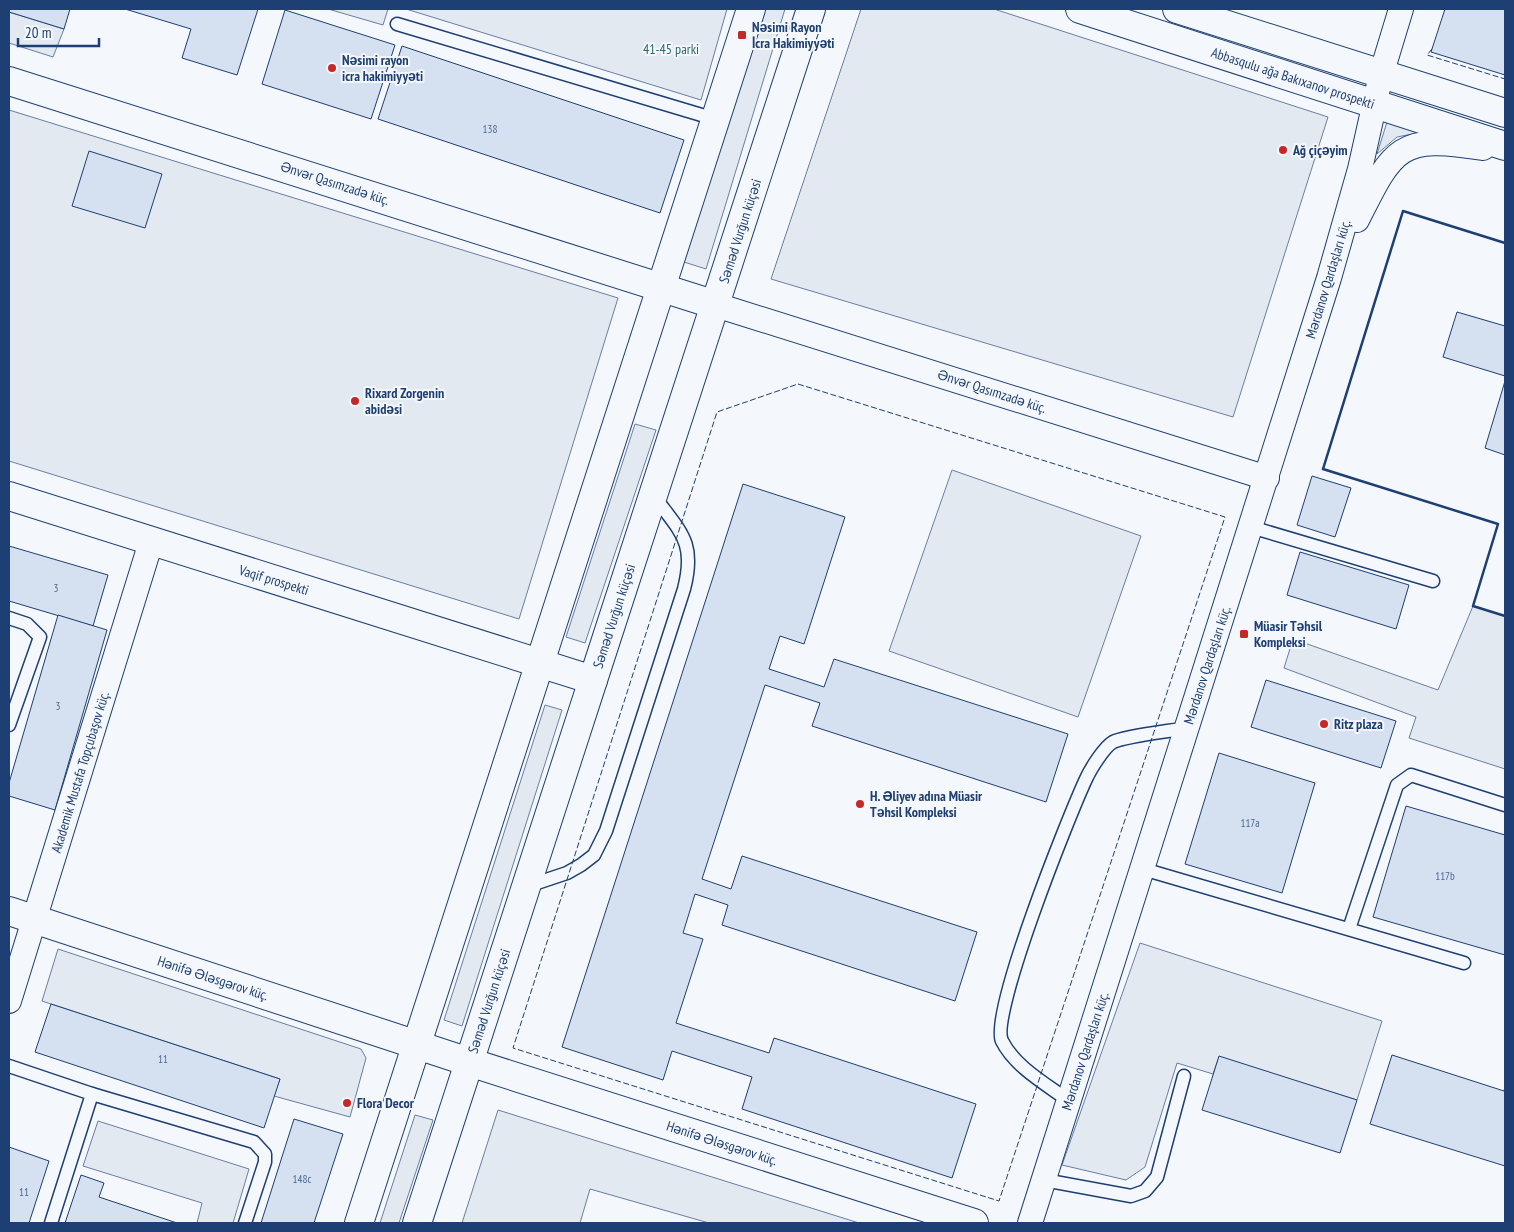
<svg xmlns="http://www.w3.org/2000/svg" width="1514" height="1232" font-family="'PT Sans Narrow',sans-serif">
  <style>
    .green { fill: #e3e9f0; stroke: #687fa3 }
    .building { fill: #d5e0f0; stroke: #1d3f73 }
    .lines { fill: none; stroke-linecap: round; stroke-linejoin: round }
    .lane-casing { stroke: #1d3f73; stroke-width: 15 }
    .street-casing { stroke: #1d3f73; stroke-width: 26 }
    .secondary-casing { stroke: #1d3f73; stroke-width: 30 }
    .primary-casing { stroke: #1d3f73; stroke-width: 30 }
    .lane { stroke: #f4f7fb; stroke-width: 12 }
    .street { stroke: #f4f7fb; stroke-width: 24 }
    .secondary { stroke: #f4f7fb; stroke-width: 28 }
    .primary { stroke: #f4f7fb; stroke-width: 28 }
    .fence { stroke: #1d3f73; stroke-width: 1; stroke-dasharray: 6 2.5; stroke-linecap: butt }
    .wall { stroke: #1d3f73; stroke-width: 2.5 }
    .poi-dot { fill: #c62828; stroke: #f4f7fb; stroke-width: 2 }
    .labels { text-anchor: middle; stroke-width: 4; stroke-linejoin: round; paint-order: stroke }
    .number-label { font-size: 11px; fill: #4b6792 }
    .poi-label { font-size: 14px; font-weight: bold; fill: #1d3f73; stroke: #f4f7fb; text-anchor: start }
    .park-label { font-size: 14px; fill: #2c6c60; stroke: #f4f7fb }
    .street-label { font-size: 14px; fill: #1d3f73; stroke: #f4f7fb }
  </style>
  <rect width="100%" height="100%" fill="#f4f7fb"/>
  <g class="green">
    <polygon points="328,9 388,9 383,25"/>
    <polygon points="406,9 727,9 701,100"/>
    <polygon points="762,9 785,9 706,269 684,262"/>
    <polygon points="861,9 994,9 1328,117 1233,417 771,279"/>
    <polygon points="9,12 64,29 53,57 9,43"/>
    <polygon points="9,110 618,298 519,619 9,461"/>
    <polygon points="1387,122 1422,132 1397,137 1377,154"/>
    <polygon points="635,424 656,430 585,643 566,637"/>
    <polygon points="952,470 1141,536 1078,717 889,651"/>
    <polygon points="1473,606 1505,616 1505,769 1409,738 1416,717 1284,668 1293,639 1438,690"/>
    <polygon points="545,705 562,710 462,1026 444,1020"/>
    <polygon points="1140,943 1382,1021 1357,1100 1219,1057 1213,1074 1177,1063 1145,1167 1126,1180 1062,1165"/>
    <polygon points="58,949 361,1049 366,1058 350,1117 274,1096 280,1079 42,1001"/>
    <polygon points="498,1110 859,1223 709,1223 590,1189 580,1223 462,1223"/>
    <polygon points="415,1115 433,1120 399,1223 380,1223"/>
    <polygon points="98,1121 249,1169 233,1223 197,1223 202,1203 83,1166"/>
  </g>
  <g class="building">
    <polygon points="9,9 70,9 64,29 9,12"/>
    <polygon points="125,9 258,9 237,75 182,58 191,29"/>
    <polygon points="1445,9 1505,9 1505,75 1431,52"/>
    <polygon points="285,10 395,45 371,119 262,84"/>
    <polygon points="402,46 684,140 660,213 378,119"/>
    <polygon points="89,151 162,174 145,228 72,206"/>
    <polygon points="1457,312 1505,326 1505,376 1443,357"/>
    <polygon points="1505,381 1505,455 1485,448"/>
    <polygon points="1312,476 1351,488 1335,537 1297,525"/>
    <polygon points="743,484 845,517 804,644 780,636 769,669 824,687 834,659 1068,734 1046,802 812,726 820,703 765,685 702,879 731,889 742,856 977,932 955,1001 722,925 728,905 695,894 683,933 703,939 676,1023 769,1053 774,1038 976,1104 952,1178 742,1109 752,1077 672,1051 663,1080 562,1047"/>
    <polygon points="9,546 108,575 93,626 9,601"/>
    <polygon points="1300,552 1409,585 1396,629 1287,595"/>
    <polygon points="58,615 107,630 55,810 9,796 9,783"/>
    <polygon points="1266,680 1396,721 1381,768 1251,727"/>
    <polygon points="1219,753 1315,783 1282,893 1185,864"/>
    <polygon points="1406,806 1505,835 1505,955 1373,917"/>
    <polygon points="51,1004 280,1079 264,1128 35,1052"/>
    <polygon points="1392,1055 1504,1091 1505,1086 1505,1166 1370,1124"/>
    <polygon points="1219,1056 1357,1100 1340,1153 1202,1110"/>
    <polygon points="294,1119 343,1134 314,1223 261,1223"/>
    <polygon points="9,1147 49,1161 29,1223 9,1223"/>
    <polygon points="81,1175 104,1183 99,1197 177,1223 65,1223"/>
  </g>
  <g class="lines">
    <defs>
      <g id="lane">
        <polyline points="397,24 715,119"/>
        <polyline points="1251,527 1433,581"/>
        <polyline points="9,618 27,624 40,637 9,725"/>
        <polyline points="1143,869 1464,963"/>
        <path d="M528 886 567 873 581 865 594 855 606 831 684 589C696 542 681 533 654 496"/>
        <polyline points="1349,929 1397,785 1411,775 1505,805"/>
        <polyline points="9,1066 92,1094 254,1142 265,1154 265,1162 245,1223"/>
        <path d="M1069 1101C1046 1084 1015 1067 1002 1041 989 1015 1070 813 1086 779 1090 770 1104 747 1113 742 1125 736 1171 731 1187 728"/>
        <polyline points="1044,1180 1131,1196 1145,1191 1157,1177 1184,1076"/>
        <polyline points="51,1223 92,1094"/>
      </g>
      <g id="street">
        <path d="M1357 220C1393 148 1399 134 1483 148"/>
        <polyline points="716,305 1267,478"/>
        <polyline points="9,1001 151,542"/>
        <polyline points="1030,1223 1329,278 1360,169 1381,75 1401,9"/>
      </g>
      <g id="secondary">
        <polyline points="9,81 716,305"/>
        <polyline points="9,911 469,1062 974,1223"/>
        <polyline points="359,1223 751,9"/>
        <polyline points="417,1223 593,680"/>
      </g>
      <g id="primary">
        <polyline points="1080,9 1505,146"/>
        <polyline points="1177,9 1505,113"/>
        <polyline points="9,496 593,680 811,9"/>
      </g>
    </defs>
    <use href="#lane" class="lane-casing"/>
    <use href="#street" class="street-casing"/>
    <use href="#secondary" class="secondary-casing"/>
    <use href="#primary" class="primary-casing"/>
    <use href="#lane" class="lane"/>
    <use href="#street" class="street"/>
    <use href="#secondary" class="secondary"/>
    <use href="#primary" class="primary"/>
    <g class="fence">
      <polyline points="1432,49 1427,55 1505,79"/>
      <polygon points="798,384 1225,517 999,1201 513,1048 717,412"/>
    </g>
    <polyline class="wall" points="1505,243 1403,211 1323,469 1498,524 1473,606 1505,616"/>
  </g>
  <g class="poi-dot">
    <rect x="737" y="30" width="10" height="10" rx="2.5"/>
    <circle cx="332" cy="68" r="5"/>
    <circle cx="1283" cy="150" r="5"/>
    <circle cx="355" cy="401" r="5"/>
    <rect x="1239" y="629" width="10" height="10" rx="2.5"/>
    <circle cx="1324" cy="724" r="5"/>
    <circle cx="860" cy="804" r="5"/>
    <circle cx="347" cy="1103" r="5"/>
  </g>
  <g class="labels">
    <g class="number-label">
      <text x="490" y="133">138</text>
      <text x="56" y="592">3</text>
      <text x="58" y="710">3</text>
      <text x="1250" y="827">117a</text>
      <text x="1445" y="880">117b</text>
      <text x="163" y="1063">11</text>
      <text x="302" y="1183">148c</text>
      <text x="24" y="1196">11</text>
    </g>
    <g class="poi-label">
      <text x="752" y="32">Nəsimi Rayon<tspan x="752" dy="16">İcra Hakimiyyəti</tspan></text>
      <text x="342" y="65">Nəsimi rayon<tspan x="342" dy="16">icra hakimiyyəti</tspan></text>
      <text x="1293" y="155">Ağ çiçəyim</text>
      <text x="365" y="398">Rixard Zorgenin<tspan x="365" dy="16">abidəsi</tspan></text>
      <text x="1254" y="631">Müasir Təhsil<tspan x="1254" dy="16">Kompleksi</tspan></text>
      <text x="1334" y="729">Ritz plaza</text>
      <text x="870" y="801">H. Əliyev adına Müasir<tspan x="870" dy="16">Təhsil Kompleksi</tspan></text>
      <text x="357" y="1108">Flora Decor</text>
    </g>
    <g class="park-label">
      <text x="671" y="54">41-45 parki</text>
    </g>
    <g class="street-label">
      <text transform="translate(1293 78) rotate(18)" y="5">Abbasqulu ağa Bakıxanov prospekti</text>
      <text transform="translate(335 183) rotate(18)" y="5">Ənvər Qasımzadə küç.</text>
      <text transform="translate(740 231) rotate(-72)" y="5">Səməd Vurğun küçəsi</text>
      <text transform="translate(1328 279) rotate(-73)" y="5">Mərdanov Qardaşları küç.</text>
      <text transform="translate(992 391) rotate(18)" y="5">Ənvər Qasımzadə küç.</text>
      <text transform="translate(274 580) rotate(17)" y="5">Vaqif prospekti</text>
      <text transform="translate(614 616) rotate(-72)" y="5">Səməd Vurğun küçəsi</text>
      <text transform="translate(1207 665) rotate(-72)" y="5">Mərdanov Qardaşları küç.</text>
      <text transform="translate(80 772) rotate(-73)" y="5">Akademik Mustafa Topçubaşov küç.</text>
      <text transform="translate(213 978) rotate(18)" y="5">Hənifə Ələsgərov küç.</text>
      <text transform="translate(489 1001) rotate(-72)" y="5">Səməd Vurğun küçəsi</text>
      <text transform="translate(1085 1051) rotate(-72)" y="5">Mərdanov Qardaşları küç.</text>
      <text transform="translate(722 1143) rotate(18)" y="5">Hənifə Ələsgərov küç.</text>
    </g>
  </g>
  <rect width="1514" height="1232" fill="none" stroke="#1d3f73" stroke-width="20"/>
  <path d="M18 38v8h81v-8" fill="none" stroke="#1d3f73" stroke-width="2.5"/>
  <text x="25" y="38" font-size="15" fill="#1d3f73" stroke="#f4f7fb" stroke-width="4" paint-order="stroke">20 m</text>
</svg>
